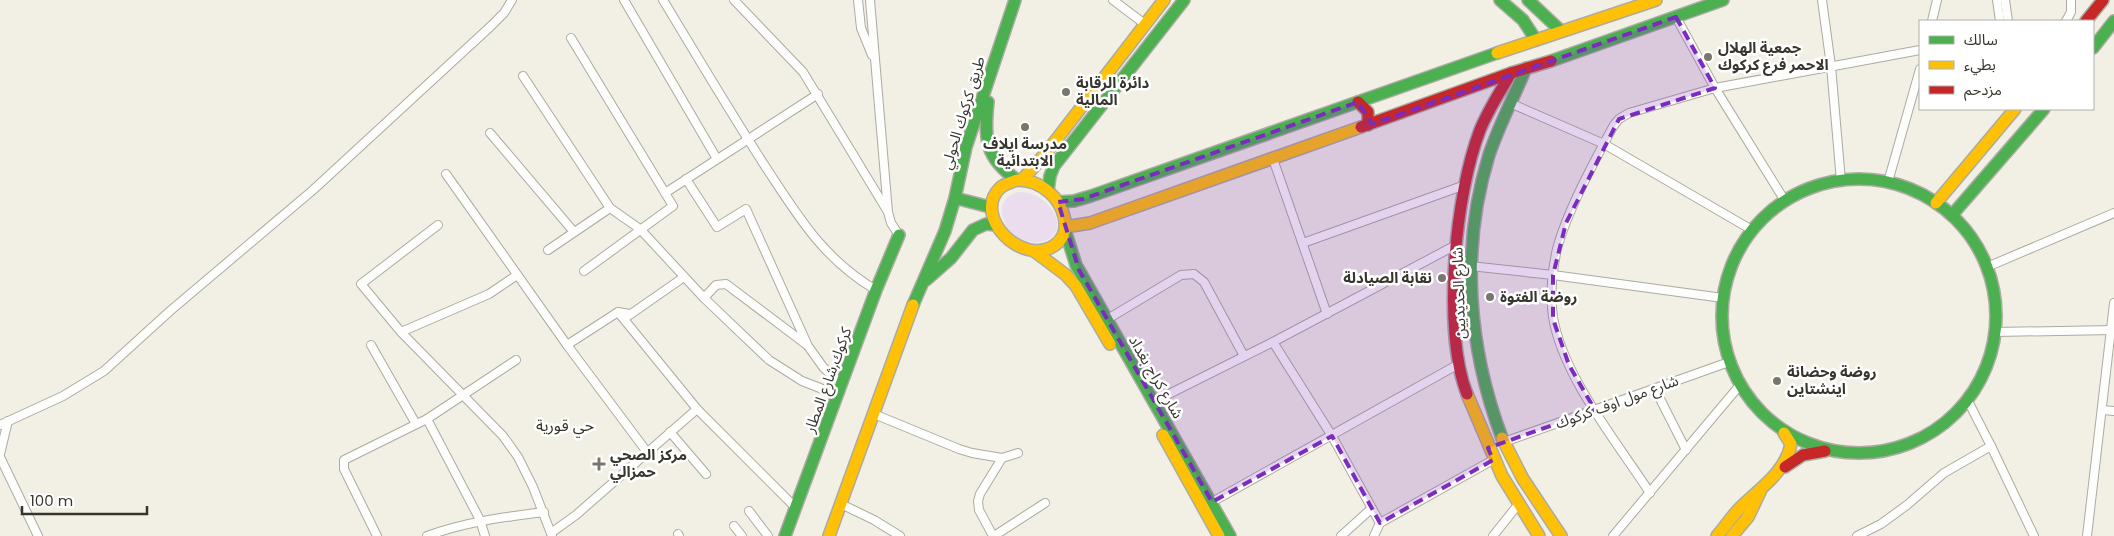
<svg xmlns="http://www.w3.org/2000/svg" width="2114" height="536" font-family="Poppins,'Noto Sans Arabic',sans-serif">
  <style>
    .green { fill: #ebdded }
    .lines { fill: none; stroke-linecap: round; stroke-linejoin: round }
    .street-casing { stroke: #acaba2; stroke-width: 10 }
    .fast-casing { stroke: #acaba2; stroke-width: 14 }
    .slow-casing { stroke: #acaba2; stroke-width: 14 }
    .jam-casing { stroke: #acaba2; stroke-width: 14 }
    .street { stroke: #fdfdfb; stroke-width: 8 }
    .fast { stroke: #4caf50; stroke-width: 11 }
    .slow { stroke: #ffc107; stroke-width: 11 }
    .jam { stroke: #c62828; stroke-width: 11 }
    .marked { fill: #7b2cbf; fill-opacity: 0.2; stroke: #7b2cbf; stroke-width: 4; stroke-dasharray: 10 6; stroke-linejoin: round }
    .poi-dot { fill: #78776e; stroke: #fff; stroke-width: 2 }
    .labels { text-anchor: middle; stroke-width: 5; stroke-linejoin: round; paint-order: stroke }
    .poi-label { font-size: 15px; font-weight: bold; fill: #37362e; stroke: #fff; text-anchor: start }
    .street-label { font-size: 15px; fill: #37362e; stroke: #fff }
    .neighbourhood-label { font-size: 16px; fill: #323020; stroke: #fff }
  </style>
  <rect width="100%" height="100%" fill="#f2f0e5"/>
  <path class="green" d="M1019 192C1048 190 1076 233 1041 242 1011 249 982 201 1019 192Z"/>
  <g class="lines">
    <defs>
      <g id="street">
        <polyline points="624,0 717,159"/>
        <path d="M663 0C697 56 730 112 765 166 798 216 823 259 876 290"/>
        <polyline points="734,0 803,72 888,212"/>
        <polyline points="858,0 861,28 872,55"/>
        <polyline points="870,0 888,212 891,223 899,235"/>
        <polyline points="1113,0 1146,25"/>
        <polyline points="1822,0 1831,66 1841,181"/>
        <polyline points="1997,0 2000,21"/>
        <polyline points="2005,0 2008,21"/>
        <polyline points="1676,17 1715,88 1785,201"/>
        <polyline points="1932,21 1937,0"/>
        <polyline points="2066,21 2071,12 2071,0"/>
        <polyline points="571,38 673,206 584,271"/>
        <polyline points="523,76 610,208 640,229 704,298 769,360 802,381 838,395"/>
        <polyline points="1510,103 1604,144 1752,230"/>
        <polyline points="490,133 574,232"/>
        <polyline points="1273,159 1327,314"/>
        <polyline points="446,174 567,345 647,452"/>
        <polyline points="686,179 717,227 746,209 808,346 823,367 842,385"/>
        <polyline points="1888,182 1920,69"/>
        <polyline points="665,193 818,94"/>
        <polyline points="438,225 361,284 401,332 503,436 518,457 533,487 552,536"/>
        <polyline points="1303,243 1465,185"/>
        <polyline points="548,250 610,208"/>
        <polyline points="1470,266 1553,275 1723,298"/>
        <polyline points="1987,267 2114,213"/>
        <polyline points="704,298 716,285 726,284 807,345"/>
        <polyline points="618,312 697,409 796,508"/>
        <polyline points="628,316 684,277"/>
        <polyline points="1106,320 1181,275 1194,274 1204,282 1244,356"/>
        <polyline points="401,332 489,294 517,275"/>
        <polyline points="1995,332 2114,330"/>
        <polyline points="1273,342 1332,436 1380,523 1374,536"/>
        <polyline points="371,345 416,424"/>
        <polyline points="567,345 618,312 630,314"/>
        <polyline points="1655,389 1686,450"/>
        <polyline points="1968,401 1991,446 2034,536"/>
        <polyline points="1153,402 1273,342 1456,245"/>
        <polyline points="2102,410 2114,411"/>
        <polyline points="874,414 959,449 972,453 1002,458"/>
        <polyline points="427,419 480,520 485,536"/>
        <polyline points="0,425 63,396 104,371 170,311 313,190 491,26 504,13 512,0"/>
        <polyline points="670,432 706,474"/>
        <polyline points="1504,442 1729,362"/>
        <polyline points="0,454 8,421"/>
        <polyline points="0,457 38,536"/>
        <path d="M1650 493C1617 442 1563 377 1553 317 1550 295 1552 271 1557 249 1567 211 1595 160 1614 125L1619 119 1629 113 1715 88 1920 50"/>
        <polyline points="1212,502 1457,365"/>
        <polyline points="841,504 874,520 900,536"/>
        <polyline points="749,511 768,536"/>
        <polyline points="1380,523 1493,460"/>
        <polyline points="734,526 742,536"/>
        <polyline points="551,533 576,515 697,409"/>
        <polyline points="678,534 679,536"/>
        <polyline points="377,536 344,469 344,460 427,419 516,360"/>
        <path d="M427 536C465 522 504 517 544 512"/>
        <polyline points="993,536 979,510 978,501 980,494 1002,458 1018,453"/>
        <polyline points="994,536 1045,503"/>
        <polyline points="1341,536 1371,509"/>
        <polyline points="1493,536 1517,506"/>
        <polyline points="1613,536 1740,385"/>
        <polyline points="1857,536 1881,524 1907,505 1944,473 1991,446"/>
        <polyline points="2087,536 2114,303"/>
      </g>
      <g id="fast">
        <polyline points="1500,0 1523,20 1536,40"/>
        <polyline points="1528,0 1561,31"/>
        <polyline points="2093,48 2114,21"/>
        <polyline points="1551,61 1723,0"/>
        <path d="M988 102C984 139 985 158 1017 180"/>
        <circle cx="1859" cy="316" r="137"/>
        <polyline points="1048,191 1050,176 1054,166 1184,0"/>
        <polyline points="955,198 990,207"/>
        <polyline points="1058,202 1074,201 1091,196 1497,53"/>
        <polyline points="1952,215 2044,109"/>
        <polyline points="1065,230 1076,265 1230,536"/>
        <polyline points="926,280 951,258 973,230 986,224 996,225"/>
        <polyline points="913,305 945,231 955,198 966,147 1015,0"/>
        <path d="M1502 438C1468 347 1460 249 1489 155 1499 125 1514 97 1526 68"/>
        <polyline points="785,536 876,290 899,235"/>
      </g>
      <g id="slow">
        <polyline points="1497,53 1656,0"/>
        <path d="M1017 180C1029 180 1040 184 1049 192 1063 204 1074 231 1055 245 1023 268 971 216 1000 188 1004 184 1012 182 1017 180Z"/>
        <polyline points="1022,180 1046,153 1164,0"/>
        <polyline points="1936,203 2015,109"/>
        <polyline points="1065,227 1090,223 1361,127"/>
        <polyline points="1034,251 1066,275 1076,286 1110,344"/>
        <polyline points="1467,394 1502,476 1539,536"/>
        <polyline points="1163,435 1219,536"/>
        <polyline points="1502,438 1523,479 1561,536"/>
        <polyline points="829,536 913,305"/>
        <path d="M1717 536C1725 527 1731 517 1740 508 1759 489 1786 472 1791 444L1784 433"/>
        <polyline points="1732,536 1748,517 1760,492"/>
      </g>
      <g id="jam">
        <polyline points="2086,21 2103,0"/>
        <polyline points="1358,102 1368,112 1368,125"/>
        <polyline points="1361,127 1511,73 1551,61"/>
        <path d="M1467 394C1442 329 1455 195 1480 130 1488 110 1500 92 1511 73"/>
        <polyline points="1785,467 1803,455 1825,451"/>
      </g>
    </defs>
    <use href="#street" class="street-casing"/>
    <use href="#fast" class="fast-casing"/>
    <use href="#slow" class="slow-casing"/>
    <use href="#jam" class="jam-casing"/>
    <use href="#street" class="street"/>
    <use href="#fast" class="fast"/>
    <use href="#slow" class="slow"/>
    <use href="#jam" class="jam"/>
  </g>
  <path class="marked" d="M1676 17 1715 88 1619 119 1566 223 1553 275V319L1569 365 1595 410 1488 448 1493 460 1380 523 1332 436 1212 502 1079 270 1058 202 1083 199 1358 102 1372 124Z"/>
  <g class="poi-dot">
    <circle cx="1708" cy="57" r="5"/>
    <circle cx="1066" cy="92" r="5"/>
    <circle cx="1025" cy="127" r="5"/>
    <circle cx="1442" cy="278" r="5"/>
    <circle cx="1490" cy="297" r="5"/>
    <circle cx="1777" cy="381" r="5"/>
    <path d="M596.5 456.5h5v5h5v5h-5v5h-5v-5h-5v-5h5z"/>
  </g>
  <g class="labels">
    <g class="poi-label">
      <text x="1718" y="53">جمعية الهلال<tspan x="1718" dy="17">الاحمر فرع كركوك</tspan></text>
      <text x="1076" y="88">دائرة الرقابة<tspan x="1076" dy="17">المالية</tspan></text>
      <text x="1025" y="149" text-anchor="middle">مدرسة ايلاف<tspan x="1025" dy="17">الابتدائية</tspan></text>
      <text x="1432" y="283" text-anchor="end">نقابة الصيادلة</text>
      <text x="1500" y="302">روضة الفتوة</text>
      <text x="1787" y="377">روضة وحضانة<tspan x="1787" dy="17">اينشتاين</tspan></text>
      <text x="610" y="460">مركز الصحي<tspan x="610" dy="17">حمزالي</tspan></text>
    </g>
    <g class="street-label">
      <text transform="translate(963 113) rotate(-73)" y="5">طريق كركوك الحولي</text>
      <text transform="translate(1459 293) rotate(-92)" y="5">شارع الحديديين</text>
      <text transform="translate(1156 377) rotate(60)" y="5">شارع كراج بغداد</text>
      <text transform="translate(828 380) rotate(-70)" y="5">كركوك,شارع المطار</text>
      <text transform="translate(1617 402) rotate(-20)" y="5">شارع مول اوف كركوك</text>
    </g>
    <g class="neighbourhood-label">
      <text x="565" y="431">حي قورية</text>
    </g>
  </g>
  <rect x="1919" y="20" width="175" height="90" fill="#ffffff" stroke="#afafab"/>
  <rect x="1929" y="36" width="25" height="8" fill="#4caf50" stroke="#afafab"/>
  <text x="1964" y="45" font-size="15" fill="#37362e">سالك</text>
  <rect x="1929" y="61" width="25" height="8" fill="#ffc107" stroke="#afafab"/>
  <text x="1964" y="70" font-size="15" fill="#37362e">بطيء</text>
  <rect x="1929" y="86" width="25" height="8" fill="#c62828" stroke="#afafab"/>
  <text x="1964" y="95" font-size="15" fill="#37362e">مزدحم</text>
  <path d="M22 506v8h125v-8" fill="none" stroke="#37362e" stroke-width="2.5"/>
  <text x="30" y="506" font-size="15" fill="#37362e" stroke="#ffffff" stroke-width="4" paint-order="stroke">100 m</text>
</svg>
